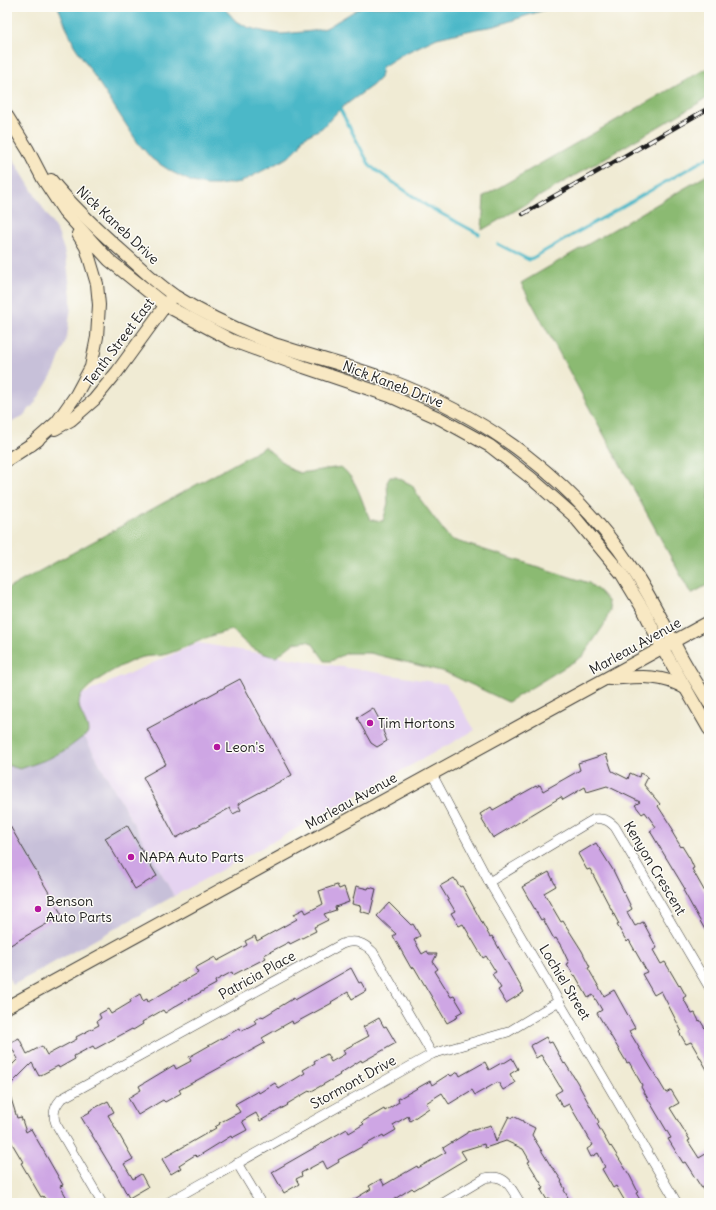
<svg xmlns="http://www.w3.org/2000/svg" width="716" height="1210" font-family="Delius,sans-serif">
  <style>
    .built { fill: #e5d3f1 }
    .industrial { fill: #c7c0d9 }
    .forest { fill: #8bba72; stroke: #546b47 }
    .water { fill: #4cb8c8; stroke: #346a72 }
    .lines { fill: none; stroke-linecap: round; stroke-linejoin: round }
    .stream { stroke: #4cb8c8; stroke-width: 3 }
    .building { fill: #cea6e4 }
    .street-casing { stroke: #3c3b38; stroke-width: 10 }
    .secondary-casing { stroke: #3c3b38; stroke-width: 14 }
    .street { stroke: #fff; stroke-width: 9 }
    .secondary { stroke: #f8e8c3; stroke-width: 12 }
    .rail-casing { stroke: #1c1c1c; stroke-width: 4.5 }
    .rail { stroke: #fdfcf7; stroke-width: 3; stroke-dasharray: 9; stroke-linecap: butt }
    .poi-dot { fill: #b5179e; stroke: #fdfcf7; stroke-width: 1.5 }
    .labels { text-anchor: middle; stroke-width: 3; stroke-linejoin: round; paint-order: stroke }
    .street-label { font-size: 14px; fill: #1c1c1c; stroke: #fdfcf7 }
    .poi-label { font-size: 14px; fill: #1c1c1c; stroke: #fdfcf7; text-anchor: start }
  </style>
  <rect width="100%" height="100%" fill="#fdfcf7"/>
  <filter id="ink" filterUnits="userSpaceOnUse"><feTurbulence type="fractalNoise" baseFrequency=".025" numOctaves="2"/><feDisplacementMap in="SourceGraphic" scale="8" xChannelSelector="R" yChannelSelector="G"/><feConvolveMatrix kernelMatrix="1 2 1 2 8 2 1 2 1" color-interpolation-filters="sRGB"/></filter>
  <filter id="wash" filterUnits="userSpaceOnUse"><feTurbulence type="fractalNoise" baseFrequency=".012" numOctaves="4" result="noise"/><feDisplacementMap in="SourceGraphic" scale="16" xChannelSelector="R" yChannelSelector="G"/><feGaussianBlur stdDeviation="0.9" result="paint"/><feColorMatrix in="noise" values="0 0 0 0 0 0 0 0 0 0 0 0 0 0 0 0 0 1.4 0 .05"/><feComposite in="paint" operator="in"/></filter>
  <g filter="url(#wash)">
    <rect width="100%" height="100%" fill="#f0ebd4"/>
    <polygon class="built" points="198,643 446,684 475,730 174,896 65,702"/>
    <g class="industrial">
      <polygon points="7,149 58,233 64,250 67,264 71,296 71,306 67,337 55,370 35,403 23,416 7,425"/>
      <polygon points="65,702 174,896 13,985 7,975 7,733"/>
    </g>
    <g class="forest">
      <polygon points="709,67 709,97 482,230 484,196"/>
      <polygon points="709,174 709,584 691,594 521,283"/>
      <path d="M265 447 292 470 300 473 341 467C359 482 360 499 370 519L376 521H383L388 503 387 482 390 477H396L412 485 420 499 450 539 589 583 600 592 608 601 610 610 604 625 583 656 508 702 445 672 370 653H347L331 661H325L312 643 307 641 294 643 276 657C258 654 244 644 233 630 209 634 189 647 167 654 158 657 148 655 139 658 125 663 85 684 80 698 75 710 89 722 88 733L67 749 48 759 20 769 7 765V589Z"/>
    </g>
    <polygon class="water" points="58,7 223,7 235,20 247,27 266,32 282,34 313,31 326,28 361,7 553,7 495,26 476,29 437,38 401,55 382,67 380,78 373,85 340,109 322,128 303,138 299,147 289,157 241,182 218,185 206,185 192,182 172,172 152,159 138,143 74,45"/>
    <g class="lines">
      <g class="stream">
        <polyline points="340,109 370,166 427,206 479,234"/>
        <polyline points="498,244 529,260 709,157"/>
      </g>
    </g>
    <g id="blocks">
      <g class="building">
        <polygon points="240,679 292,775 238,804 241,810 233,814 230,808 176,838 143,777 166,764 147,729"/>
        <polygon points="373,708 384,728 383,731 387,741 377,747 371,743 357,718"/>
        <polygon points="606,754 612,771 628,779 630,773 639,777 640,773 648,777 644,785 660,804 658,806 674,831 672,832 681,847 682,846 690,859 694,868 692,869 709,899 709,937 683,890 685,889 650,831 656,827 645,812 642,814 635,805 640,802 607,786 587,792 585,787 563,800 561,797 493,838 482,820 483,819 480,814 491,807 493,810 536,786 536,787 540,785 543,791 580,770 578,763"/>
        <polygon points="7,821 62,915 7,947"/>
        <polygon points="127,825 157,876 135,889 105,838"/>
        <polygon points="596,843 613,870 632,909 627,912 635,926 643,922 657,948 653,950 661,964 665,962 679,986 680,985 686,996 683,998 692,1014 695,1013 699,1021 700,1020 709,1035 709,1073 691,1042 686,1044 679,1032 681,1030 661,991 654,995 642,974 647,972 629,940 627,942 617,925 619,924 590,869 587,870 578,854"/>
        <polygon points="549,872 556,886 544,893 561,922 563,921 582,951 590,967 588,968 604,996 614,990 635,1028 629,1031 666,1093 671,1090 679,1103 670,1108 690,1140 688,1141 699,1158 709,1152 709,1186 703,1190 685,1162 683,1163 668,1139 671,1138 641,1087 642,1085 629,1062 627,1063 597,1013 602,1010 593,995 588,998 575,975 574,976 567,964 569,963 561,946 556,938 554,939 543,919 541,920 522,887"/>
        <polygon points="454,878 460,887 462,886 490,937 492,936 524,992 506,1003 498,990 501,988 492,974 496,972 486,956 483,958 463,924 459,926 451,913 455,911 440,886"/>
        <polygon points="337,885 339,889 344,887 349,902 335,907 336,910 324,914 328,920 314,927 316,931 290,944 289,942 264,955 266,958 233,975 232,972 215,981 216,984 179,1004 165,1013 163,1010 142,1022 143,1024 133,1030 132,1029 95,1049 93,1046 74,1056 75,1059 59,1068 58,1066 39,1076 32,1063 7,1088 7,1070 18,1059 9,1043 19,1038 27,1054 42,1046 47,1055 77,1039 76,1037 99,1025 97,1021 101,1018 99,1014 108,1009 111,1014 131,1002 130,1000 140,994 143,1001 147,999 148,1002 198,973 195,968 215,957 217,961 247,945 245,941 255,936 257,941 297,919 294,914 304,909 306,913 323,904 319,891"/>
        <polygon points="356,886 368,889 369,887 376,889 370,914 360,911 361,906 352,904"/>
        <polygon points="389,903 411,925 413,924 420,936 414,940 422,954 427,951 429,954 437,954 433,962 438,969 435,971 451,997 454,996 463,1011 456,1015 458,1017 447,1023 414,967 411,968 393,936 396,934 377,916"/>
        <polygon points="351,968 359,983 361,982 366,991 352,999 348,992 331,1002 332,1003 293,1024 292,1021 262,1038 265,1043 179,1090 181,1093 165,1102 163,1100 138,1115 128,1098 141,1090 139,1086 174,1065 176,1069 191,1061 189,1057 240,1028 241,1031 256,1023 254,1020 262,1016 263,1017 294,998 295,1000"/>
        <polygon points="379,1018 384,1027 386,1026 396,1043 362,1062 361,1060 339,1074 340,1075 310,1092 309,1091 287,1104 288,1105 260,1121 256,1113 242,1121 247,1130 232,1138 231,1136 197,1157 195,1155 179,1165 181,1168 171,1174 162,1159 216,1128 215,1127 220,1124 219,1123 240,1112 235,1104 258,1091 259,1093 275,1083 279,1089 305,1073 303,1070 315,1063 314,1061 327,1054 331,1062 345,1054 343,1050 369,1036 363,1027"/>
        <polygon points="546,1037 549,1043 552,1042 564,1064 565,1063 577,1082 599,1122 597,1124 610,1147 611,1146 630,1176 638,1192 636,1193 642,1203 626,1203 616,1186 613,1188 602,1169 605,1167 598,1153 591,1157 587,1149 593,1145 569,1104 563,1107 555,1094 562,1090 541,1055 536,1058 530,1046"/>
        <polygon points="512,1058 518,1069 510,1074 515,1083 503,1090 498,1082 475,1095 472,1090 449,1104 442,1093 426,1103 429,1108 410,1121 408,1116 393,1125 396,1130 384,1137 383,1135 338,1160 339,1162 327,1169 323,1161 301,1173 302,1176 296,1179 299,1184 284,1193 272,1172 347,1129 349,1133 364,1124 362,1122 384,1109 385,1111 399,1102 398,1099 430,1081 432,1085 449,1074 451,1076 458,1072 460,1076 485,1062 489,1070 503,1062 504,1063"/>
        <polygon points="7,1092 9,1092 17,1118 21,1117 26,1132 31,1129 63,1185 60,1186 70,1203 48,1203 43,1196 41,1197 21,1163 23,1162 7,1135"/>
        <polygon points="108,1101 114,1112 108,1115 133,1159 124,1164 133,1179 141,1174 148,1187 129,1198 114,1170 113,1170 81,1117 90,1112 89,1111"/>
        <polygon points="509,1116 512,1118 513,1116 523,1121 523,1122 535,1128 532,1135 552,1168 553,1168 562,1181 561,1182 565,1189 564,1190 571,1203 553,1203 550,1198 547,1200 541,1190 544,1188 528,1162 530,1161 523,1149 506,1141 485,1148 484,1144 461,1151 466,1159 414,1190 412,1188 393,1200 395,1203 348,1203 371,1189 369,1186 381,1179 384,1185 417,1166 418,1168 446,1152 443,1148 467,1133 467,1132 491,1125 496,1142"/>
      </g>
    </g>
  </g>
  <g filter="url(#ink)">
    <use href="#blocks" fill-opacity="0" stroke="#3c3b38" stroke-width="1"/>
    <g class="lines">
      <defs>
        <g id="street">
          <polyline points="432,774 489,882 677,1203"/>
          <path d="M489 882 594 819C604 818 608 820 615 827L709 987"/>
          <polyline points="237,1163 261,1203"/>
          <path d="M102 1203 56 1124C52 1115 54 1107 61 1099L342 944C355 939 364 943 373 952L432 1054"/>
          <polyline points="167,1203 432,1054 508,1032 559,1001"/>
          <path d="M443 1203 485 1178C506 1173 511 1188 520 1203"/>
        </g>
        <g id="secondary">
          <polyline points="7,116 28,150 43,179 64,211 109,260 165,305 233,341 304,367 390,396 441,419 490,446 531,478 573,515 621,573 644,611 662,647 709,729"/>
          <path d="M51 180C73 207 99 231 125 254 141 268 157 284 175 296 207 316 242 332 277 345 313 357 350 366 386 379 436 398 485 423 527 456 567 487 603 525 631 567 651 596 666 628 682 658 691 674 700 688 709 703"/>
          <polyline points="55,429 71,420 94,400 117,372 170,299"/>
          <polyline points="31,445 57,422 76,395 91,367 97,337 99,305 97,284 86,247 78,234"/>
          <polyline points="7,460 38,440"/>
          <path d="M609 679C637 677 660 673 685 688"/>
          <polyline points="7,1007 709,622"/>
        </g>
      </defs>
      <use href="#street" class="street-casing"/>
      <use href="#secondary" class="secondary-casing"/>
      <use href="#street" class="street"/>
      <use href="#secondary" class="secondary"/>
      <defs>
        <polyline id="rail" points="523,214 709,108"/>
      </defs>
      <use href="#rail" class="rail-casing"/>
      <use href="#rail" class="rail"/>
    </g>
  </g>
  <g class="poi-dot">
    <circle cx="370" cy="723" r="4"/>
    <circle cx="217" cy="747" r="4"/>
    <circle cx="131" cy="857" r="4"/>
    <circle cx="38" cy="909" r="4"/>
  </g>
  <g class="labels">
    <g class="street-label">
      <text transform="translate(118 225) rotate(43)" y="5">Nick Kaneb Drive</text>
      <text transform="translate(119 342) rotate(-53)" y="5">Tenth Street East</text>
      <text transform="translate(393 384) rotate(21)" y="5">Nick Kaneb Drive</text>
      <text transform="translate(635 646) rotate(-29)" y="5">Marleau Avenue</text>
      <text transform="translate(351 801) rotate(-29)" y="5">Marleau Avenue</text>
      <text transform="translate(655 868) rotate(59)" y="5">Kenyon Crescent</text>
      <text transform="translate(257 975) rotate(-29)" y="5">Patricia Place</text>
      <text transform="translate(565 982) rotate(59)" y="5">Lochiel Street</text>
      <text transform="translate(353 1082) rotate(-29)" y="5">Stormont Drive</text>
    </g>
    <g class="poi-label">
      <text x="378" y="728">Tim Hortons</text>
      <text x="225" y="752">Leon's</text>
      <text x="139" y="862">NAPA Auto Parts</text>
      <text x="46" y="906">Benson<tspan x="46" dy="16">Auto Parts</tspan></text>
    </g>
  </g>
  <rect width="716" height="1210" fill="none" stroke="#fdfcf7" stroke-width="24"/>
</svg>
